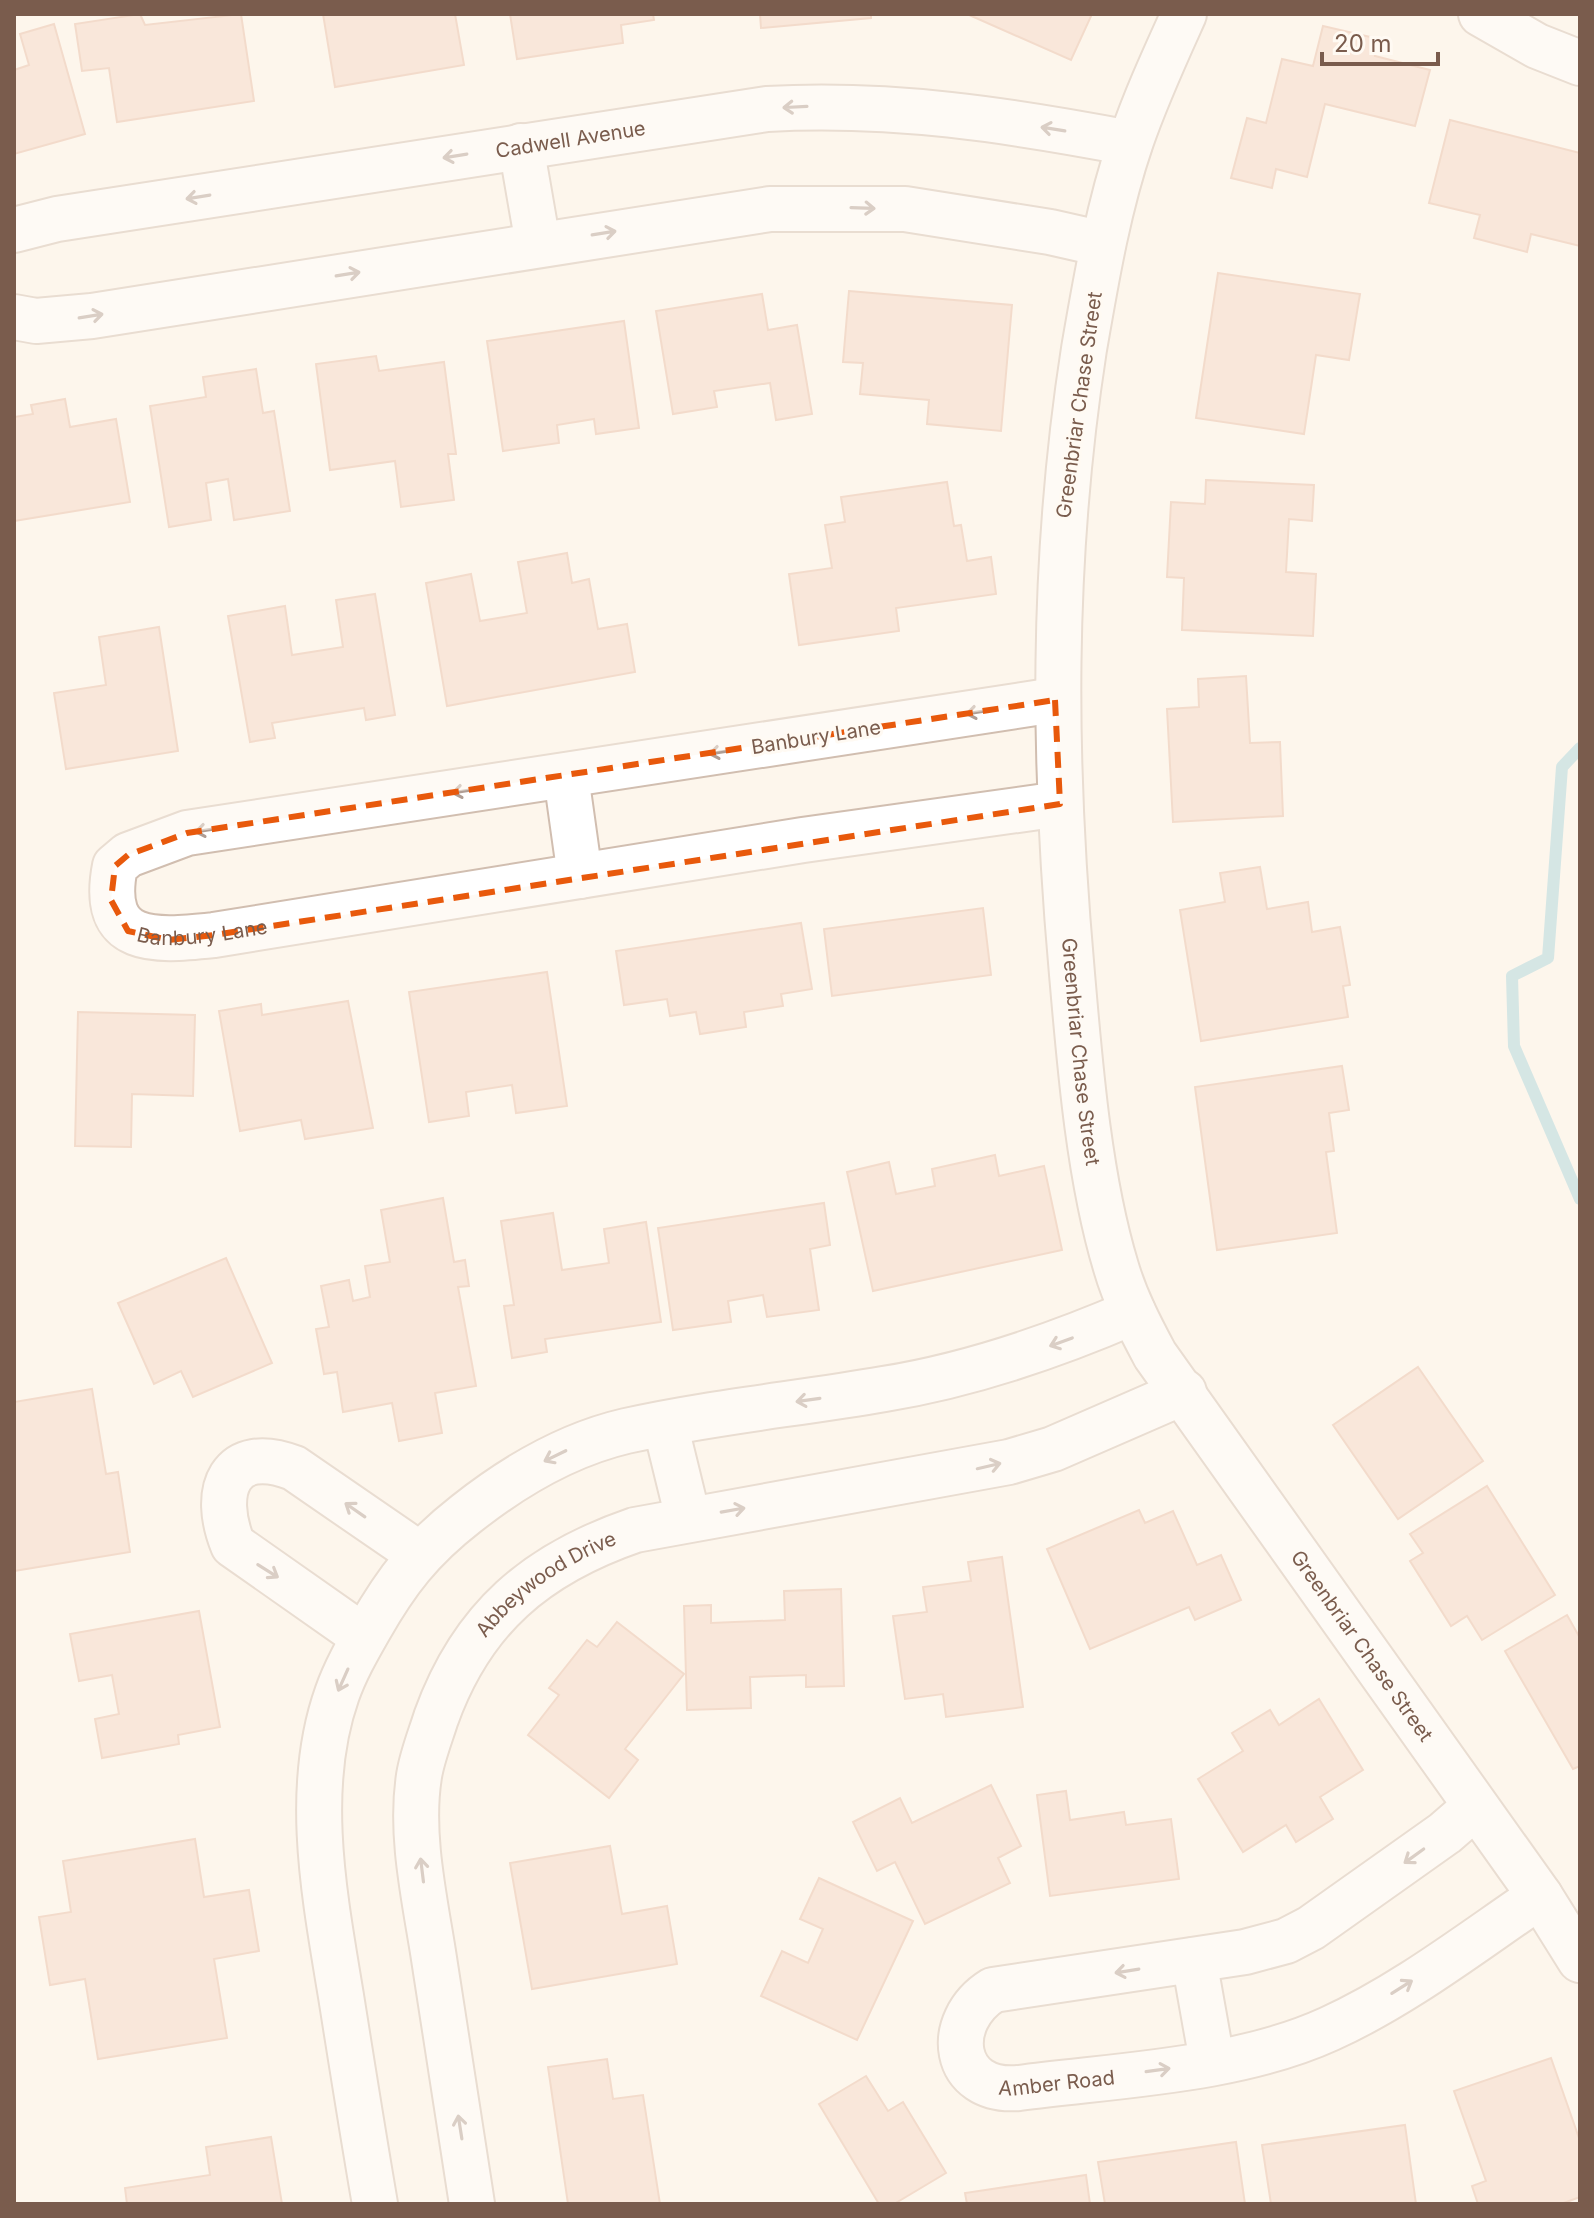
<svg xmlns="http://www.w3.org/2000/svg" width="1594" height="2218" font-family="Inter,sans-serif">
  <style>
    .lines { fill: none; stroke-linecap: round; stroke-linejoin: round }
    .stream { stroke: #a5d3da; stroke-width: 12 }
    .building { fill: #f3d5c3; stroke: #e6bba3; stroke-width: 2 }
    .minor-casing { stroke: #d1beb0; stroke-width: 48 }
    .minor { stroke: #fff; stroke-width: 44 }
    .oneway { stroke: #af9d94 }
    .marked { fill: none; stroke: #e8590c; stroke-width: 6; stroke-dasharray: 16 10; stroke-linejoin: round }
    .labels { text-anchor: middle; stroke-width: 6; stroke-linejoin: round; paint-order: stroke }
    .street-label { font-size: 20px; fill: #7a5c4d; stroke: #fffaf3 }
  </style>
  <rect width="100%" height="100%" fill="#fdf6ec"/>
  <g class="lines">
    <polyline class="stream" points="1580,748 1562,767 1548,958 1512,976 1514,1046 1580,1199"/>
  </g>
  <g class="building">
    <polygon points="140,14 145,25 241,14 254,101 117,122 109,68 82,71 75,24"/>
    <polygon points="323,14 455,14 464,65 335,87"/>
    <polygon points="510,14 653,14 654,20 621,25 623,43 517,59"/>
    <polygon points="760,14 871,14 871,18 761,28"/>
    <polygon points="967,14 1092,14 1071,60"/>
    <polygon points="54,24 85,134 14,154 14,70 29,65 20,34"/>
    <polygon points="1323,26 1379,39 1375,56 1430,70 1415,126 1325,104 1307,177 1276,169 1272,188 1231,178 1247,118 1266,123 1282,59 1313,66"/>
    <polygon points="1450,120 1580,153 1580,246 1531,234 1527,252 1474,238 1480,215 1429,203"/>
    <polygon points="1218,273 1360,294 1349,360 1316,355 1304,434 1196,418"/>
    <polygon points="849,291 1012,305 1001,431 927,424 929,400 860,394 863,363 843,362"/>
    <polygon points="762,294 768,330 797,325 812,414 776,420 770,383 714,391 717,407 673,414 656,311"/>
    <polygon points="624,321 639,428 596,434 594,419 557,425 559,443 503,451 487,341"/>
    <polygon points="376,356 379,371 444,362 456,454 448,454 454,500 401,507 395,461 330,470 316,364"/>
    <polygon points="256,369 263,413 274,411 290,511 234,520 228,479 206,483 211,520 169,527 150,406 206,397 203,377"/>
    <polygon points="65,399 70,427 116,419 130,502 14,521 14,417 33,414 31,405"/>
    <polygon points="1206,480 1314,485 1312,521 1289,519 1286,572 1316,574 1313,636 1182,630 1184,578 1167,577 1171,502 1205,504"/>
    <polygon points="947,482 954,526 961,525 967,561 991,557 996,594 896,608 899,631 799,645 789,574 832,568 825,525 845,522 841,497"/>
    <polygon points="567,553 572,583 589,579 598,629 627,624 635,672 447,706 426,583 471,574 480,621 527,613 518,562"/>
    <polygon points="375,594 395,715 366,720 364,708 272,723 275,738 250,742 228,616 285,606 292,655 343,647 336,600"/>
    <polygon points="159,627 178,751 66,769 54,693 106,685 99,637"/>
    <polygon points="1246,676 1250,743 1280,742 1283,816 1173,822 1167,709 1199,707 1198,679"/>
    <polygon points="1260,867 1267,909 1308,902 1312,932 1340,927 1350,985 1343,986 1348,1017 1201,1041 1180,910 1225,902 1220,873"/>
    <polygon points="983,908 991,975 832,996 824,929"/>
    <polygon points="801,923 812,989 781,994 783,1006 744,1012 746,1027 700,1034 696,1012 670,1016 667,999 624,1005 616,951"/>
    <polygon points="547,972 567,1106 516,1113 512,1085 466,1092 469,1116 429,1122 409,992"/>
    <polygon points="348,1001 373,1128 305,1139 301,1120 240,1131 219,1011 261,1004 262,1015"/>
    <polygon points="78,1012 195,1015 193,1096 132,1094 131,1147 75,1146"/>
    <polygon points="1342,1066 1349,1110 1329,1113 1334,1151 1326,1152 1337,1233 1217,1250 1195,1087"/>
    <polygon points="995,1155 999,1176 1044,1166 1062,1250 873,1291 847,1172 889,1162 896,1194 935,1186 932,1169"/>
    <polygon points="443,1198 454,1262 465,1260 469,1286 458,1287 476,1386 435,1393 442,1433 399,1441 392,1403 343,1412 337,1372 324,1374 316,1329 329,1327 321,1286 349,1280 353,1301 370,1297 365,1266 390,1262 381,1210"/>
    <polygon points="824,1203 830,1245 810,1249 819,1310 767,1317 763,1295 728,1301 731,1322 673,1330 658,1228"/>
    <polygon points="553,1213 562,1270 609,1263 604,1229 646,1222 661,1322 545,1339 547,1352 512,1358 504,1306 514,1305 501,1221"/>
    <polygon points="226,1258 272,1363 193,1397 181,1371 154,1384 118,1303"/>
    <polygon points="1418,1367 1483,1461 1398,1519 1333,1425"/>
    <polygon points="92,1389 106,1474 118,1472 130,1552 14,1571 14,1402"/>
    <polygon points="1487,1486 1555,1595 1482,1640 1467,1616 1451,1626 1410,1561 1423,1553 1410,1534"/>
    <polygon points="1139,1510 1145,1523 1173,1511 1197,1565 1221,1555 1241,1600 1195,1620 1189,1607 1090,1649 1047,1549"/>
    <polygon points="1002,1557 1023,1707 946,1717 943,1694 905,1699 893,1616 927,1612 923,1587 971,1581 968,1562"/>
    <polygon points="841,1589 844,1686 806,1687 806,1675 750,1677 751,1708 687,1710 684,1606 711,1605 711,1623 785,1620 784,1591"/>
    <polygon points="199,1611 220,1727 178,1735 179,1744 102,1758 95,1719 119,1714 112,1675 79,1681 70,1634"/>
    <polygon points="1567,1615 1580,1638 1580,1766 1573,1769 1505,1651"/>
    <polygon points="617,1622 684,1674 625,1749 638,1760 609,1798 528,1735 559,1695 549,1688 587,1640 597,1647"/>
    <polygon points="1319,1699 1363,1770 1320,1797 1333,1819 1296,1842 1286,1825 1243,1852 1198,1779 1243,1751 1232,1733 1270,1710 1279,1725"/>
    <polygon points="991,1785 1021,1846 998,1858 1010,1883 925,1924 895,1862 877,1871 853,1822 900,1798 912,1823"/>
    <polygon points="1066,1791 1070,1820 1124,1812 1126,1825 1171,1819 1179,1879 1050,1896 1037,1795"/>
    <polygon points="195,1839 204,1897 249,1890 259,1951 214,1959 227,2038 98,2059 85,1979 50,1985 39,1917 71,1912 63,1861"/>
    <polygon points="610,1846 622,1914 667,1906 677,1964 532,1989 510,1863"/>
    <polygon points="819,1878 913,1921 857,2040 761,1996 782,1951 808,1963 823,1929 800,1919"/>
    <polygon points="1551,2058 1580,2141 1580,2197 1561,2204 1478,2204 1472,2186 1486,2181 1454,2091"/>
    <polygon points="607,2059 613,2099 643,2095 660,2204 568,2204 548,2067"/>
    <polygon points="866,2076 888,2111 903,2102 946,2173 894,2204 879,2204 819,2104"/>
    <polygon points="1405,2125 1416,2204 1271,2204 1262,2145"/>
    <polygon points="271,2137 282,2204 127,2204 125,2188 210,2175 206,2147"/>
    <polygon points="1236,2142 1245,2204 1105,2204 1098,2162"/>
    <polygon points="1086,2175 1090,2204 967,2204 965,2193"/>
  </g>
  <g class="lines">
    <defs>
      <g id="minor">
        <path id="s1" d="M1184 14C1165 56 1146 97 1131 141 1108 208 1096 280 1084 349 1051 561 1053 762 1072 974 1080 1067 1089 1178 1116 1267 1125 1298 1140 1327 1155 1355L1540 1896 1580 1960"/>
        <polyline points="1481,14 1537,46 1580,63"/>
        <polyline points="521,146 538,244"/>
        <path id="s2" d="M14 230 57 219 767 109C891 102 1009 120 1130 143"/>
        <polyline points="14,317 36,321 92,316 770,209 905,209 1050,232 1103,244"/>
        <path id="s3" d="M1055 700 187 833 128 855 115 866C99 947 155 941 214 935L803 840 1060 804"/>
        <polyline points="566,776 580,876"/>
        <polyline points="665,1424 688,1518"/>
        <path d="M364 1637 233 1545C211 1491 229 1443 294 1468L419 1554"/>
        <path id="s4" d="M1475 1807 1445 1833 1311 1928 1286 1941 1245 1952 993 1990C943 2021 951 2094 1019 2088 1118 2075 1237 2071 1329 2029 1404 1995 1472 1942 1540 1896"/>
        <polyline points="1194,1960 1212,2061"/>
        <path d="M375 2204C363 2135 352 2065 341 1996 325 1899 303 1790 337 1694 345 1671 357 1650 369 1629 397 1580 421 1549 466 1514 514 1476 566 1445 626 1431 711 1412 798 1404 884 1389 971 1375 1052 1347 1133 1312"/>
        <path id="s5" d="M472 2204C459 2120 446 2036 433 1952 424 1896 410 1833 419 1776 422 1757 430 1737 436 1718 472 1618 536 1564 635 1530L1009 1462 1053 1449 1184 1392"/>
      </g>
    </defs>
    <use href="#minor" class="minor-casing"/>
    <use href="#minor" class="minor"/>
  </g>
  <defs><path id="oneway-shaft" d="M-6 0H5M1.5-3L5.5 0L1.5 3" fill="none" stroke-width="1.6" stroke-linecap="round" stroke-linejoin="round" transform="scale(2)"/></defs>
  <g class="oneway">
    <use href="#oneway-shaft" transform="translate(795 107) rotate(177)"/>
    <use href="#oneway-shaft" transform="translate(1053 129) rotate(-171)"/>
    <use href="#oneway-shaft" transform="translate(455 156) rotate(171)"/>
    <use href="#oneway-shaft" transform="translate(198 197) rotate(171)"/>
    <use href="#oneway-shaft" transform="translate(863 208) rotate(2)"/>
    <use href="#oneway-shaft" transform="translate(604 233) rotate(-9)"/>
    <use href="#oneway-shaft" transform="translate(348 274) rotate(-9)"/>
    <use href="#oneway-shaft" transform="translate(91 316) rotate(-9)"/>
    <use href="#oneway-shaft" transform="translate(978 712) rotate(171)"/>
    <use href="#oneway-shaft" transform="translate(721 752) rotate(171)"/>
    <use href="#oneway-shaft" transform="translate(464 791) rotate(171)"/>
    <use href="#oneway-shaft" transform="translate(207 830) rotate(171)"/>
    <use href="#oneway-shaft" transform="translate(1061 1342) rotate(160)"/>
    <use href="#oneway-shaft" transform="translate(808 1400) rotate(172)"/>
    <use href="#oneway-shaft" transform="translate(555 1456) rotate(154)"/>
    <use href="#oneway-shaft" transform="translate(989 1466) rotate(-13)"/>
    <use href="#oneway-shaft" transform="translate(355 1510) rotate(-145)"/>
    <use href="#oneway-shaft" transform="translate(733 1510) rotate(-10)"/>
    <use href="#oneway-shaft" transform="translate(268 1571) rotate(32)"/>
    <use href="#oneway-shaft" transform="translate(343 1680) rotate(114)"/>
    <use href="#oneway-shaft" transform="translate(1414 1856) rotate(144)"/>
    <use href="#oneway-shaft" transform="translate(422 1870) rotate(-97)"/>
    <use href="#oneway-shaft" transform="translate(1127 1971) rotate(171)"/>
    <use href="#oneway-shaft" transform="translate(1402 1987) rotate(-32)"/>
    <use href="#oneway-shaft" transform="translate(1158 2070) rotate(-8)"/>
    <use href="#oneway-shaft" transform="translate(460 2127) rotate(-99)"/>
  </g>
  <path d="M0 0H1594V2218H0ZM1055 700 1060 804 214 935 169 940 128 931 111 900 115 866 128 855 187 833Z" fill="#fdf6ec" fill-opacity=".55" fill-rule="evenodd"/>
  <path class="marked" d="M1055 700 1060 804 214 935 169 940 128 931 111 900 115 866 128 855 187 833Z"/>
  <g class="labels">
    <g class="street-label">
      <text dy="7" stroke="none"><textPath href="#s2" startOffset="564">Cadwell Avenue</textPath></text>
      <text transform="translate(1079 405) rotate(-82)" y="7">Greenbriar Chase Street</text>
      <text transform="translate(816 737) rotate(-9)" y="7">Banbury Lane</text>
      <text dy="7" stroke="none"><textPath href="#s3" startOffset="1102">Banbury Lane</textPath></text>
      <text dy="7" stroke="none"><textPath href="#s1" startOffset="1056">Greenbriar Chase Street</textPath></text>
      <text dy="7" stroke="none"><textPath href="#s5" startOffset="672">Abbeywood Drive</textPath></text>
      <text dy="7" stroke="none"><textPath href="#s1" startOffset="1728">Greenbriar Chase Street</textPath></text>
      <text dy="7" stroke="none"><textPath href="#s4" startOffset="716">Amber Road</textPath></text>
    </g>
  </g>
  <rect width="1594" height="2218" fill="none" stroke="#7a5c4d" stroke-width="32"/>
  <path d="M1322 52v12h116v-12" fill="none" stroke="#7a5c4d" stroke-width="4"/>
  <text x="1334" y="52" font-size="24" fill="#7a5c4d" stroke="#fffaf3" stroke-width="6" paint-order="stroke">20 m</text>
</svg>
